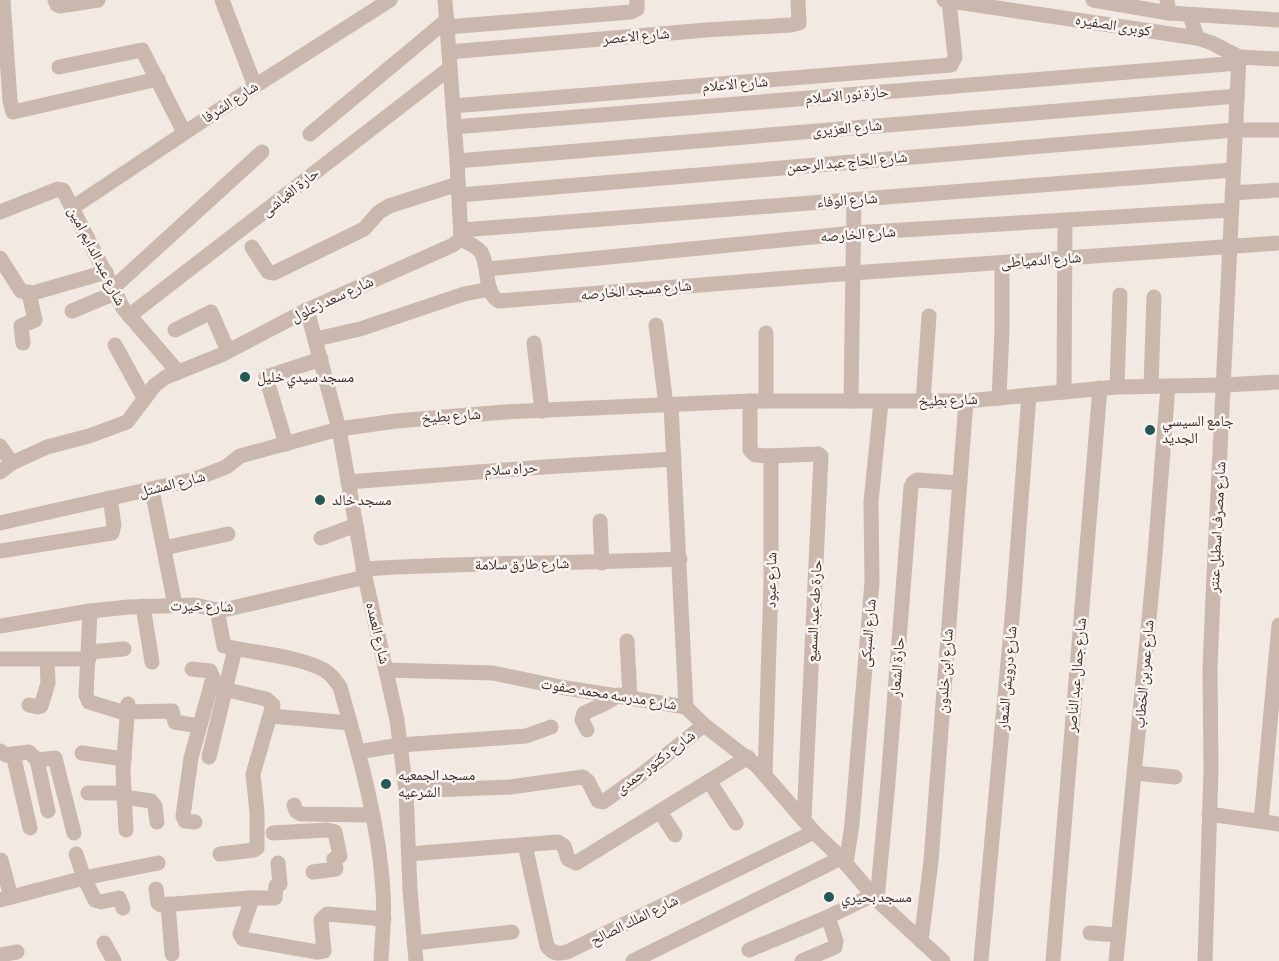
<svg xmlns="http://www.w3.org/2000/svg" width="1279" height="961" font-family="'Asap Condensed','Noto Naskh Arabic',sans-serif">
  <style>
    .lines { fill: none; stroke-linecap: round; stroke-linejoin: round }
    .minor { stroke: #cab8af; stroke-width: 15 }
    .tertiary { stroke: #cab8af; stroke-width: 15 }
    .poi-dot { fill: #255854; stroke: #faf3ef; stroke-width: 2 }
    .labels { text-anchor: middle; stroke-width: 5; stroke-linejoin: round; paint-order: stroke }
    .street-label { font-size: 15px; fill: #392f2c; stroke: #faf3ef }
    .poi-label { font-size: 15px; fill: #392f2c; stroke: #faf3ef; text-anchor: start }
  </style>
  <rect width="100%" height="100%" fill="#f2e9e3"/>
  <g class="lines">
    <g class="minor">
      <polyline points="3,0 10,101 13,112 158,79"/>
      <polyline points="55,0 57,5 60,6 98,0"/>
      <polyline points="222,0 255,86"/>
      <polyline points="944,0 1197,38 1212,43 1239,57 1279,59"/>
      <polyline points="1167,0 1169,13"/>
      <polyline points="447,27 631,12 637,9 637,0"/>
      <polyline points="449,52 706,30 791,25 799,23 798,0"/>
      <polyline points="59,67 142,50 184,132"/>
      <polyline points="453,106 951,65 955,57 949,1"/>
      <polyline points="454,127 1239,63"/>
      <polyline points="310,134 447,20"/>
      <polyline points="457,161 1237,96"/>
      <polyline points="1232,193 1279,190"/>
      <polyline points="459,195 1235,130 1279,130"/>
      <polyline points="72,208 255,86 390,0"/>
      <polyline points="0,212 58,189 63,190 123,308 178,372"/>
      <polyline points="462,230 1233,170"/>
      <path d="M461 239C468 243 476 246 481 252 490 266 483 293 499 301L852 273 1279 243"/>
      <polyline points="252,247 268,272 274,273 364,229 379,212 389,206 458,184"/>
      <polyline points="0,258 21,291 33,293 106,272"/>
      <polyline points="487,269 853,233 1231,210"/>
      <polyline points="113,288 262,152"/>
      <polyline points="307,310 339,429 365,577 397,720 406,791 410,890 416,961"/>
      <polyline points="72,311 115,293"/>
      <polyline points="129,316 450,68"/>
      <polyline points="656,325 666,405"/>
      <polyline points="175,330 211,312 228,351"/>
      <polyline points="766,333 766,401"/>
      <polyline points="316,339 360,329 464,294 490,289"/>
      <polyline points="23,343 21,326 35,320 29,293"/>
      <polyline points="534,343 542,411"/>
      <polyline points="115,345 144,398"/>
      <polyline points="1151,386 1154,297"/>
      <polyline points="1117,387 1120,295"/>
      <polyline points="1064,392 1065,221"/>
      <polyline points="999,398 1002,331 1002,263"/>
      <polyline points="750,401 750,450 755,455 768,456 771,461 771,582 765,775"/>
      <polyline points="851,401 854,200"/>
      <polyline points="923,402 929,316"/>
      <polyline points="671,405 686,707"/>
      <polyline points="286,444 266,377 321,359"/>
      <polyline points="0,446 12,463"/>
      <polyline points="768,456 818,454 821,456 804,820"/>
      <polyline points="0,472 12,463 47,447 89,436 127,422 155,385 166,377 221,355 307,310 453,245 461,239 457,161 445,0"/>
      <polyline points="348,482 544,467 674,459"/>
      <polyline points="152,490 175,605"/>
      <polyline points="600,521 602,563"/>
      <polyline points="0,523 195,479 226,467 240,456 339,429 396,421 505,412 750,401 966,401 1117,387 1224,385 1279,382"/>
      <polyline points="321,538 356,525"/>
      <polyline points="164,548 228,534"/>
      <polyline points="0,551 112,533 114,525 110,498"/>
      <path d="M363 569C469 562 574 564 680 559"/>
      <polyline points="143,606 152,662"/>
      <path d="M217 610 224 646C253 653 299 656 324 670 331 674 336 681 340 687 359 754 379 822 383 891 385 915 382 938 381 961"/>
      <polyline points="90,611 86,695 89,702 122,712 172,711 175,722 199,726"/>
      <polyline points="0,626 90,611 129,607 195,605 217,610 228,609 365,577"/>
      <polyline points="627,641 630,698"/>
      <polyline points="89,652 124,649"/>
      <polyline points="0,659 89,659"/>
      <polyline points="192,669 210,671 213,678 191,758 183,816 185,821 195,822"/>
      <polyline points="387,670 493,673 560,687 686,707 704,725 757,766 814,832 841,858 877,900 943,961"/>
      <polyline points="211,686 266,699 273,705 253,774 257,812 257,848 254,850 220,854"/>
      <polyline points="29,705 38,707 41,706 48,683 47,660"/>
      <polyline points="271,716 350,723"/>
      <polyline points="587,730 582,720 584,713 602,705 619,695"/>
      <polyline points="0,751 6,755 29,752 37,760 55,758 74,833"/>
      <polyline points="358,752 400,745 526,736 551,727"/>
      <polyline points="82,753 124,759"/>
      <polyline points="13,754 30,828"/>
      <polyline points="209,757 235,649"/>
      <polyline points="37,760 48,811"/>
      <polyline points="1135,773 1175,777"/>
      <polyline points="709,781 736,823"/>
      <polyline points="406,791 510,787 583,777 588,781 598,801 603,802 645,772 704,725"/>
      <polyline points="88,793 124,793"/>
      <polyline points="124,797 151,801 155,806 157,822"/>
      <polyline points="294,805 296,811 301,814 372,815"/>
      <polyline points="660,812 675,835"/>
      <polyline points="1209,814 1279,824"/>
      <polyline points="1261,821 1279,625"/>
      <polyline points="126,830 123,771 128,704"/>
      <polyline points="273,833 327,830 335,832 340,856 334,859 336,869 313,872"/>
      <path d="M525 845 547 946C553 954 558 954 567 952L814 832"/>
      <polyline points="76,854 84,878 95,900 101,902 119,898 123,908"/>
      <polyline points="409,854 558,842 564,846 568,859 576,863 748,757"/>
      <polyline points="1,860 11,897"/>
      <polyline points="846,864 852,824 872,582 871,502 881,402"/>
      <polyline points="156,889 158,903 161,905 249,898 251,902 240,934 243,939 317,952 324,951 321,920 327,914 384,919"/>
      <polyline points="249,898 275,898 276,886 280,884 278,863"/>
      <polyline points="0,900 84,878 158,863"/>
      <polyline points="877,900 888,782 911,487 913,483 917,480 960,483"/>
      <polyline points="168,904 172,954"/>
      <polyline points="1090,933 1118,935"/>
      <polyline points="921,941 931,861 966,401"/>
      <polyline points="104,943 114,961"/>
      <polyline points="414,943 512,932"/>
      <polyline points="749,950 828,917 873,895"/>
      <polyline points="0,955 17,952"/>
      <polyline points="633,961 841,858"/>
      <polyline points="802,961 835,947 836,941 828,917"/>
      <polyline points="981,961 1013,607 1029,395"/>
      <polyline points="1053,961 1100,388"/>
      <polyline points="1116,961 1154,567 1168,386"/>
      <polyline points="1205,961 1211,769 1210,668 1213,596 1239,57"/>
    </g>
    <g class="tertiary">
      <polyline points="1093,0 1169,13 1279,20"/>
      <polyline points="1190,15 1197,38"/>
    </g>
  </g>
  <g class="poi-dot">
    <circle cx="245" cy="377" r="6"/>
    <circle cx="1150" cy="430" r="6"/>
    <circle cx="320" cy="500" r="6"/>
    <circle cx="386" cy="784" r="6"/>
    <circle cx="829" cy="897" r="6"/>
  </g>
  <g class="labels">
    <g class="street-label">
      <text transform="translate(1113 25) rotate(9)" y="5">كوبرى الصفيره</text>
      <text transform="translate(636 36) rotate(-5)" y="5">شارع الاعصر</text>
      <text transform="translate(735 84) rotate(-5)" y="5">شارع الاعلام</text>
      <text transform="translate(847 95) rotate(-5)" y="5">حارة نور الاسلام</text>
      <text transform="translate(230 102) rotate(-33)" y="5">شارع الشرفا</text>
      <text transform="translate(847 128) rotate(-5)" y="5">شارع العزيرى</text>
      <text transform="translate(847 162) rotate(-5)" y="5">شارع الحاج عبد الرحمن</text>
      <text transform="translate(290 192) rotate(-38)" y="5">حارة الغباشى</text>
      <text transform="translate(847 200) rotate(-4)" y="5">شارع الوفاء</text>
      <text transform="translate(858 234) rotate(-4)" y="5">شارع الخارصه</text>
      <text transform="translate(97 256) rotate(63)" y="5">شارع عبد الدايم امين</text>
      <text transform="translate(1041 260) rotate(-4)" y="5">شارع الدمياطى</text>
      <text transform="translate(636 290) rotate(-5)" y="5">شارع مسجد الخارصه</text>
      <text transform="translate(332 299) rotate(-25)" y="5">شارع سعد زعلول</text>
      <text transform="translate(948 400) rotate(-2)" y="5">شارع بطيخ</text>
      <text transform="translate(451 416) rotate(-4)" y="5">شارع بطيخ</text>
      <text transform="translate(511 469) rotate(-4)" y="5">حراه سلام</text>
      <text transform="translate(172 484) rotate(-14)" y="5">شارع المشتل</text>
      <text transform="translate(1217 527) rotate(-87)" y="5">شارع مصرف اسطبل عنتر</text>
      <text transform="translate(522 564) rotate(-1)" y="5">شارع طارق سلامة</text>
      <text transform="translate(771 580) rotate(-89)" y="5">شارع عبود</text>
      <text transform="translate(202 606) rotate(1)" y="5">شارع خيرت</text>
      <text transform="translate(814 611) rotate(-87)" y="5">حارة طه عبد السميع</text>
      <text transform="translate(378 633) rotate(77)" y="5">شارع العمده</text>
      <text transform="translate(868 633) rotate(-85)" y="5">شارع السبكى</text>
      <text transform="translate(897 667) rotate(-86)" y="5">حارة الشعار</text>
      <text transform="translate(945 671) rotate(-86)" y="5">شارع ابن خلدون</text>
      <text transform="translate(1144 674) rotate(-85)" y="5">شارع عمر بن الخطاب</text>
      <text transform="translate(1076 675) rotate(-85)" y="5">شارع جمال عبد الناصر</text>
      <text transform="translate(1007 678) rotate(-85)" y="5">شارع درويش الشعار</text>
      <text transform="translate(609 694) rotate(9)" y="5">شارع مدرسه محمد صفوت</text>
      <text transform="translate(655 762) rotate(-37)" y="5">شارع دكتور حمدى</text>
      <text transform="translate(634 920) rotate(-26)" y="5">شارع الملك الصالح</text>
    </g>
    <g class="poi-label">
      <text x="257" y="382">مسجد سيدي خليل</text>
      <text x="1162" y="426">جامع السيسي<tspan x="1162" dy="17">الجديد</tspan></text>
      <text x="332" y="505">مسجد خالد</text>
      <text x="398" y="780">مسجد الجمعيه<tspan x="398" dy="17">الشرعيه</tspan></text>
      <text x="841" y="902">مسجد بحيري</text>
    </g>
  </g>
</svg>
